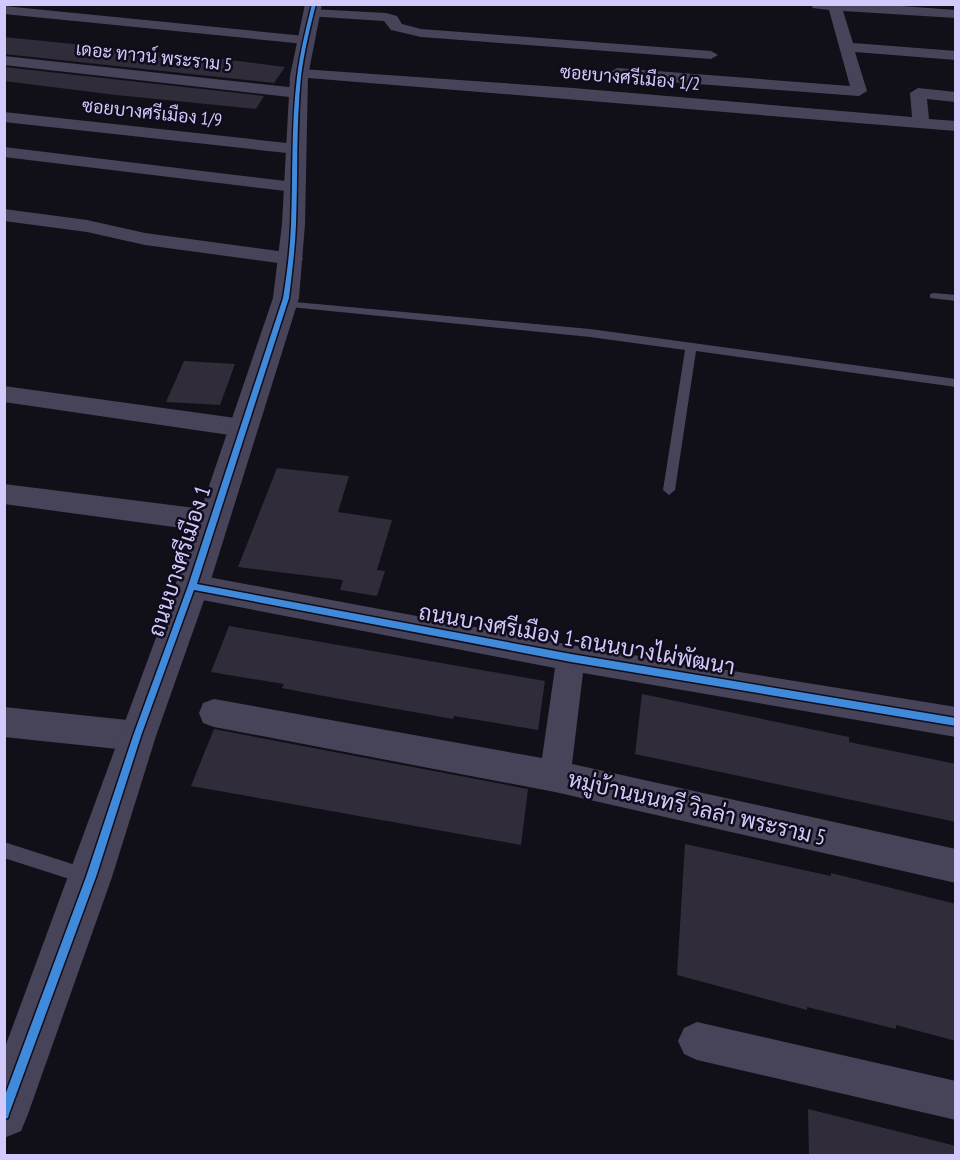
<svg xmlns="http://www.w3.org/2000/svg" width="960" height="1160" font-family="'PT Sans Narrow',Sarabun,sans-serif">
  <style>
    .building { fill: #302c3a }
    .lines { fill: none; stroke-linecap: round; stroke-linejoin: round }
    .service { fill: #474459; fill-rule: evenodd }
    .minor { fill: #474459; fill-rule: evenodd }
    .tertiary { fill: #474459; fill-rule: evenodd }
    .cycleway-casing { stroke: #100c1b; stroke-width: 3 }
    .cycleway { fill: #408adc; fill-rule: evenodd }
    .labels { text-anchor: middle; stroke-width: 5; stroke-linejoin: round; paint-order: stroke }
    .far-street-label { font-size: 18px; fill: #d4c9fc; stroke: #100c1b }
    .street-label { font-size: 22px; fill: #d4c9fc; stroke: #100c1b }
  </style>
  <rect width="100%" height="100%" fill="#111018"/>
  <g class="building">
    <polygon points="4,37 223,59 285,67 274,83 4,54"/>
    <polygon points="4,67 264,96 256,109 116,95 4,81"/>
    <polygon points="184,361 235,364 220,405 166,402"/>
    <polygon points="277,468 349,476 338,512 392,520 377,570 385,571 377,596 340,590 343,580 238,567"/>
    <polygon points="229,626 545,681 538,730 454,716 453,719 329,697 282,688 284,684 211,672"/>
    <polygon points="642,694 849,737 849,742 956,764 956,822 635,754"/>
    <polygon points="214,729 528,789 521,845 191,786"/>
    <polygon points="685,844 831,876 831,873 956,904 956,1041 896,1025 896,1029 807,1007 807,1010 677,975"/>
    <polygon points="808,1109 956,1146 956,1155 809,1155"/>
  </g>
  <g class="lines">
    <g class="service">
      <polygon points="934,293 956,295 956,301 930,298 930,294"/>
      <polygon points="284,301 590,329 956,379 956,387 696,351 675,490 669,495 663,490 685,350 590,337 280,306 280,302"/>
      <polygon points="4,842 91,870 93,876 91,882 85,884 4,858"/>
    </g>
    <g class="minor">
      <polygon points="874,4 956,10 956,18 843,11 853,43 956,51 956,60 855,52 867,91 859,96 617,78 609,73 617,68 850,86 829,10 813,8 811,5"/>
      <polygon points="4,6 305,36 312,40 305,44 4,14"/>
      <polygon points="312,9 386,13 397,16 402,24 421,29 711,51 718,55 711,59 421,37 391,30 384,21 307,16 305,13"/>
      <polygon points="4,56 298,88 306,93 298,98 4,65"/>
      <polygon points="301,69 573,88 912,117 910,93 918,88 956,92 956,102 927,99 929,119 956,121 956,131 296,77 293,74"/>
      <polygon points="4,112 296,144 305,149 296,154 4,122"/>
      <polygon points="4,147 294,182 303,187 294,192 4,157"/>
      <polygon points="4,209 87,220 145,233 293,253 300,255 303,259 300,263 293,265 145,245 87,232 4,221"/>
      <polygon points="4,386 243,419 251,422 255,428 251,434 243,437 4,402"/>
      <polygon points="4,484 211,510 220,514 224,521 220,528 211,532 4,504"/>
      <polygon points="192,574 571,645 956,707 956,737 583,673 572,764 956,849 956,883 555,792 214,727 203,723 199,713 203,703 214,699 542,758 555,668 192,598 182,594 178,586 182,578"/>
      <polygon points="4,707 137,721 148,725 152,736 148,747 137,751 4,737"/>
      <polygon points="697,1022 956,1081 956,1120 697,1060 684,1054 678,1041 684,1028"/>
    </g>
    <polygon class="tertiary" points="305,4 322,4 308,76 305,224 299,298 209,586 156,736 112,877 28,1114 21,1131 4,1138 4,1050 175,586 273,298 282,224 290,76"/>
    <defs>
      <path id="cycleway" d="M312 4H316C310 28 304 52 301 77 296 126 298 175 296 225 295 249 292 274 289 298L197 584 571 654 956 718V726L571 662 194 590 141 736 96 877 9 1114 8 1118 4 1119V1098L86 877 133 736 188 586 283 298C287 274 290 249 291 225 293 175 291 126 297 77 300 52 306 28 312 4Z"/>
    </defs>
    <use href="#cycleway" class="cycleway-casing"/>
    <use href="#cycleway" class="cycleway"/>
  </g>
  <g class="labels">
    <g class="far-street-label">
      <text transform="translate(154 57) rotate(6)" y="6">เดอะ ทาวน์ พระราม 5</text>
      <text transform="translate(630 78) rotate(5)" y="6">ซอยบางศรีเมือง 1/2</text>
      <text transform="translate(152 113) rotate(6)" y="6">ซอยบางศรีเมือง 1/9</text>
    </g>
    <g class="street-label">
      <text transform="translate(179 561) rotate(-72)" y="8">ถนนบางศรีเมือง 1</text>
      <text transform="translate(577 639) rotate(10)" y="8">ถนนบางศรีเมือง 1-ถนนบางไผ่พัฒนา</text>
      <text transform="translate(697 808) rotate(13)" y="8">หมู่บ้านนนทรี วิลล่า พระราม 5</text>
    </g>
  </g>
  <rect width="960" height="1160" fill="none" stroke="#d4c9fc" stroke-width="12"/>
</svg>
